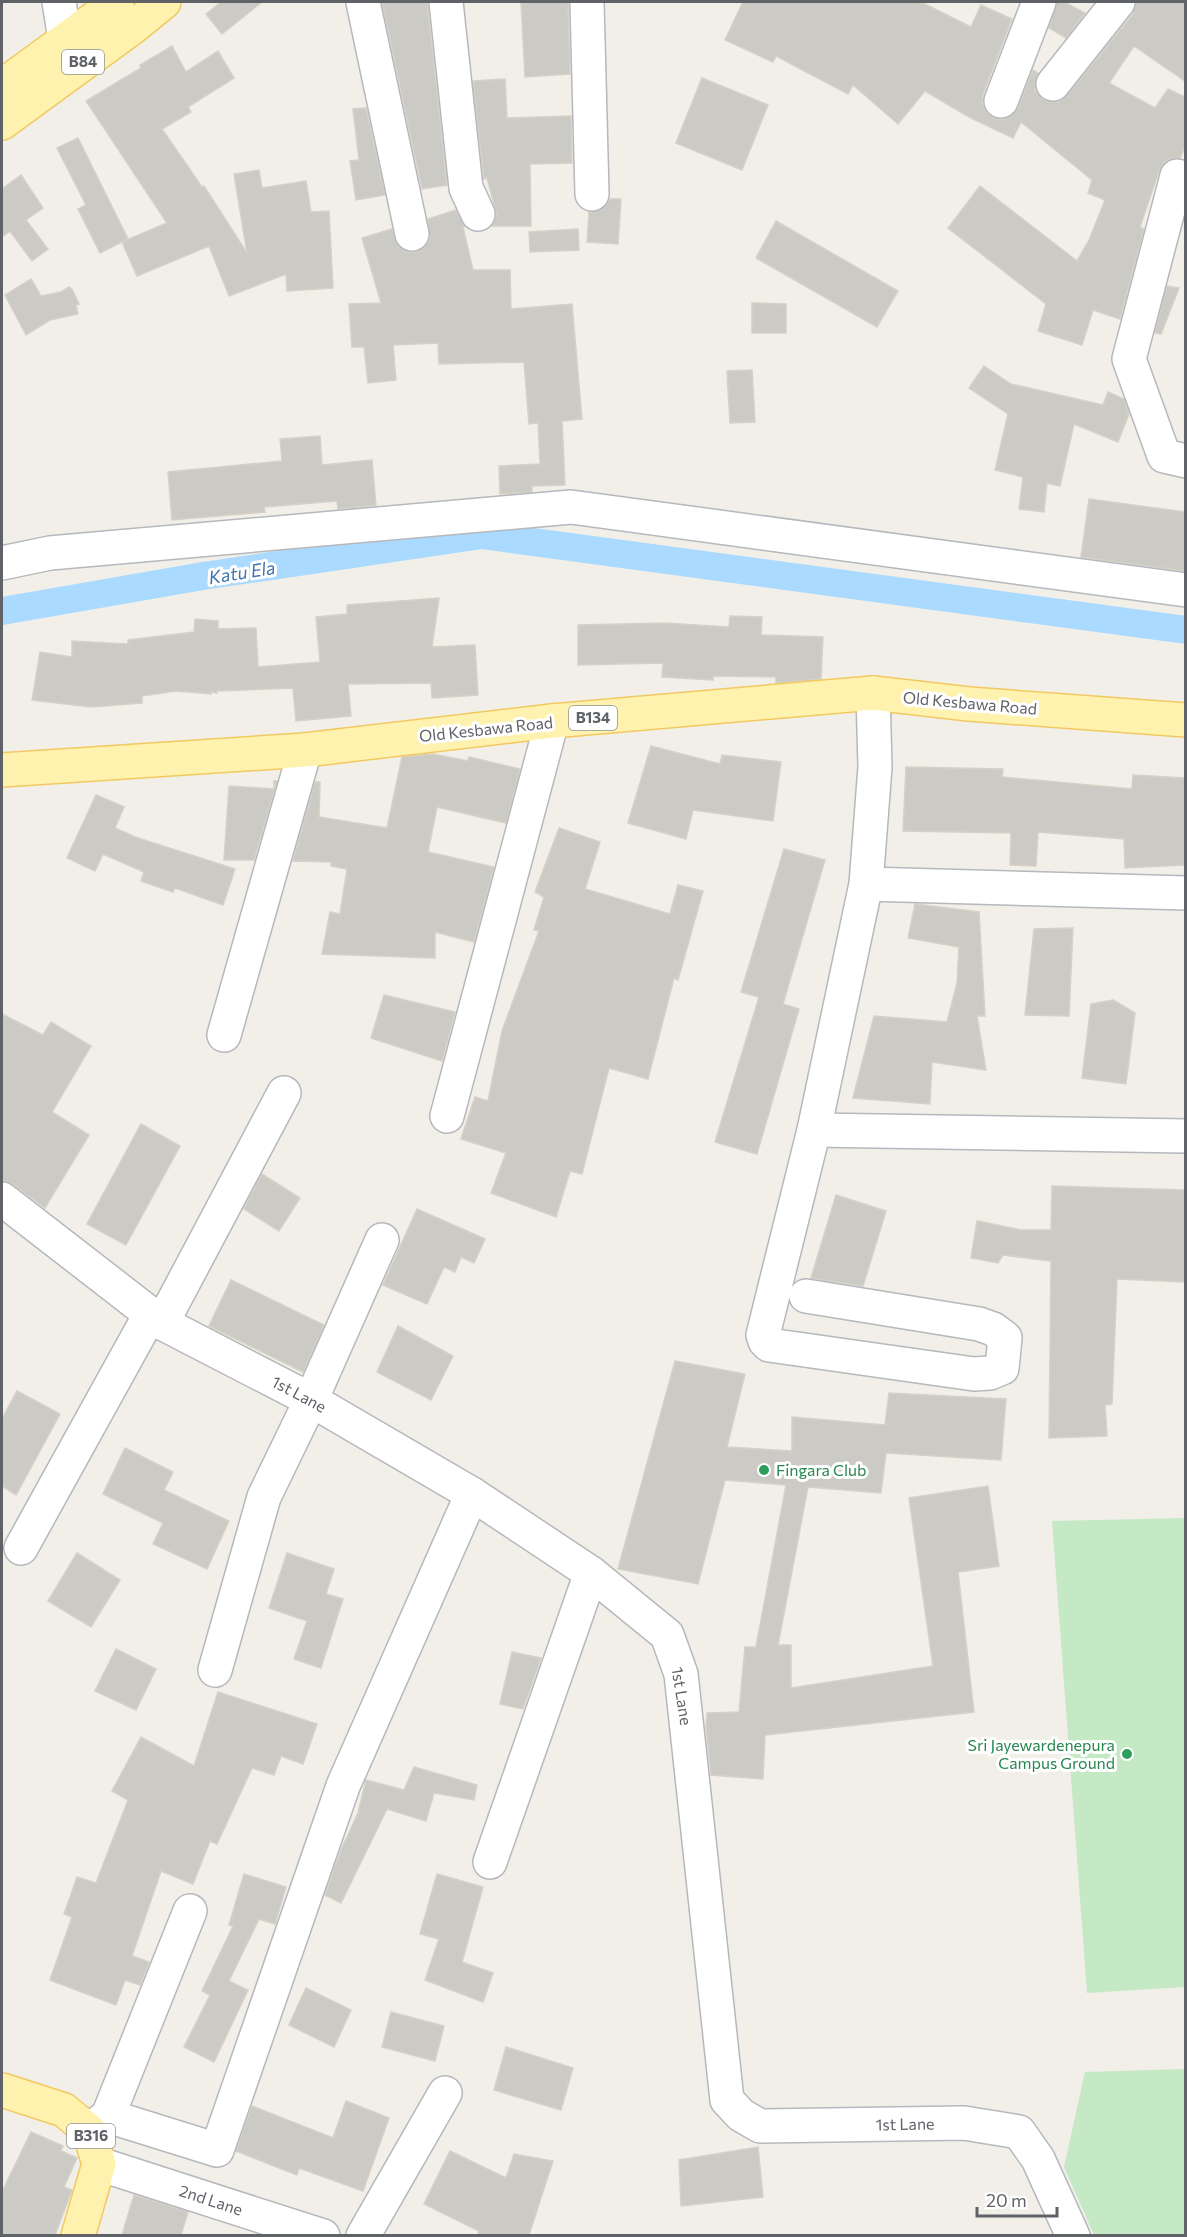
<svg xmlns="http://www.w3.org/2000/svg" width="1187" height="2237" font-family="Commissioner,sans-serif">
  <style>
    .green { fill: #c5e8c5 }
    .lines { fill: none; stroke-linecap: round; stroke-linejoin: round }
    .canal { stroke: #aadaff; stroke-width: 28 }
    .building { fill: #cccac5; stroke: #d6d1c6; stroke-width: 1.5 }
    .minor-casing { stroke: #b5b8bc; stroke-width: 36 }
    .major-casing { stroke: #f2c960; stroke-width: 36 }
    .minor { stroke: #fff; stroke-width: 33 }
    .major { stroke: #fff2af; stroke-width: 33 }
    .leisure-dot { fill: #2e9e5b; stroke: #fff; stroke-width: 2 }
    .labels { text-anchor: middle; stroke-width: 6; stroke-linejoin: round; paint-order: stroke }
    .shield { fill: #fff; stroke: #8f9295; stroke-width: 1.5 }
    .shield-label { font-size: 15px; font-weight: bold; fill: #5f6368 }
    .street-label { font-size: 16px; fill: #5f6368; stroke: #fff }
    .leisure-label { font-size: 16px; fill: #27864d; stroke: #fff; text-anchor: start }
    .water-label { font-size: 18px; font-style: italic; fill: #4174aa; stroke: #fff }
  </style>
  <rect width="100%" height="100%" fill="#f1efe8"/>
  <g class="green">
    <polygon points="1185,1518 1185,1987 1087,1993 1052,1521"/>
    <polygon points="1185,2069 1185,2235 1094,2235 1064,2167 1085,2072"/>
  </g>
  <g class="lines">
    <polyline class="canal" points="2,611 203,576 482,535 1186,630"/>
  </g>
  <g class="building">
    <polygon points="221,2 262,2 222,34 206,14"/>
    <polygon points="382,2 427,2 447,185 422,189"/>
    <polygon points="521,2 568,2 570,74 525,77"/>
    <polygon points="743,2 921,2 971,27 981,5 1012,19 983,94 982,103 987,113 994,118 1003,120 1012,116 1018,108 1033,70 1038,73 1035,81 1035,90 1042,99 1050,102 1059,102 1067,96 1133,14 1136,2 1185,2 1185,81 1134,46 1109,83 1155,108 1168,89 1185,97 1185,146 1180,158 1172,158 1164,162 1159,171 1140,227 1144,229 1120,319 1093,310 1082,345 1038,331 1046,304 948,228 980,186 1077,261 1089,240 1105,200 1088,193 1092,180 1021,122 1013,138 969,117 925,91 898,124 853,85 848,94 776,56 773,62 725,40"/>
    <polygon points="1057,2 1064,2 1085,13 1066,38 1049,28"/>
    <polygon points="172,46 186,72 218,51 234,78 188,107 191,112 162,129 202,187 204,186 247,253 234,174 259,170 262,188 306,181 311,212 329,211 333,288 287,291 286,274 229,296 209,246 137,276 122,242 167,223 86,101 141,68 140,65"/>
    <polygon points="702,78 768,105 742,170 676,143"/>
    <polygon points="505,79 507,118 571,116 572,163 530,164 531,226 492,226 497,215 487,178 484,179 473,81"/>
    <polygon points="366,108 385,195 356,200 350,161 359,160 353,109"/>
    <polygon points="78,138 128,239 100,253 78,209 86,205 57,148"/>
    <polygon points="21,175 43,208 26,220 48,249 32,261 10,231 2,237 2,189"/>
    <polygon points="610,199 621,199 618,244 587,242 589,212 602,210"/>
    <polygon points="456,210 465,226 463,227 473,270 510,270 511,309 572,304 582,419 562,421 565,485 532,486 532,492 500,494 499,466 540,464 538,423 529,424 524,362 439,364 438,343 393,345 396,380 368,383 364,347 352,347 349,304 381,303 362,238 392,229 398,247 407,252 416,252 424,248 430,240 428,219"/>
    <polygon points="776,221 898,291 877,327 756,258"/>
    <polygon points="578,229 579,250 530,252 529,232"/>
    <polygon points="31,279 41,296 61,292 69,287 72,289 79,304 76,305 78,314 50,320 26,335 5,295"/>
    <polygon points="1167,286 1179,288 1161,334 1155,333"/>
    <polygon points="752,303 786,304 786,333 752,333"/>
    <polygon points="984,366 1011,384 1103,405 1108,392 1124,399 1129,414 1118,442 1074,424 1060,486 1047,483 1044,512 1019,509 1023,477 995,470 1008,414 969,388"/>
    <polygon points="752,370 755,422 730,423 727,371"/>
    <polygon points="320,436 322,465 372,460 376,505 338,509 337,501 264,507 265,512 172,520 168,472 282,461 280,439"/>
    <polygon points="1089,499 1185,512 1185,571 1081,557"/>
    <polygon points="439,598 432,647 475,645 478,695 432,698 431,683 348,684 351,716 296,721 293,688 217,691 217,693 211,692 211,694 176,691 142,696 142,703 91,707 32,700 40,652 72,657 72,641 128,644 128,640 194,632 195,619 218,621 218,629 256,628 258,667 320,662 316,617 347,614 347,605"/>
    <polygon points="730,616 762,617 761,635 823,637 821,679 776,683 776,677 713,676 713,680 662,677 663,663 578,665 578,625 665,623 729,627"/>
    <polygon points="651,746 720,764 722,755 781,762 773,821 693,810 686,839 628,823"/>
    <polygon points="433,754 468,761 469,757 520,769 506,823 437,807 428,852 494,867 474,942 435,932 435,958 322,954 330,912 340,914 347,869 331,866 331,862 293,861 315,782 320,782 319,817 387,828 402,757"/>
    <polygon points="906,767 1003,769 1002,777 1132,789 1133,775 1185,778 1185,865 1125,868 1124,839 1038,832 1036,866 1010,865 1011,833 903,831"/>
    <polygon points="274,781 277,781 254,860 224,860 229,786 274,789"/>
    <polygon points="96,795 124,807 115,828 135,837 235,869 223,905 175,888 173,892 141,881 144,872 103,854 95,871 67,858"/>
    <polygon points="559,828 600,842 585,889 670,914 678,885 703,891 678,980 674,978 648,1079 609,1068 582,1174 570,1171 556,1217 491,1193 506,1153 461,1139 475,1097 488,1101 502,1031 539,931 534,930 544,897 535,892"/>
    <polygon points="784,849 825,860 783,1004 799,1009 757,1154 715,1142 759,997 741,992"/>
    <polygon points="915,904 979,912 985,1016 977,1016 986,1070 932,1062 930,1104 853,1098 874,1016 947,1022 957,983 959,947 908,938"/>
    <polygon points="1073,928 1069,1016 1025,1015 1034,929"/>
    <polygon points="384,995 455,1012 442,1061 371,1038"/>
    <polygon points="1113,1000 1135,1013 1126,1084 1082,1078 1091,1004"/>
    <polygon points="2,1014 43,1035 51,1022 91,1046 52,1112 89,1135 45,1208 13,1184 2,1181"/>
    <polygon points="141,1124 180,1146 126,1245 87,1224"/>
    <polygon points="262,1174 300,1198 279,1231 244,1209"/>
    <polygon points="1052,1186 1185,1190 1185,1282 1117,1279 1112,1404 1105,1405 1107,1436 1049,1438 1051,1261 1003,1255 998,1263 971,1258 977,1221 1021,1230 1051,1230"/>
    <polygon points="836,1195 886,1211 863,1286 811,1278"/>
    <polygon points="417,1209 485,1239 474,1263 461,1257 455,1272 444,1267 427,1304 383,1285"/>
    <polygon points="231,1280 324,1325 303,1372 209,1326"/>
    <polygon points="398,1326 453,1356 431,1400 377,1372"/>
    <polygon points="675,1361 745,1374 727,1447 792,1451 792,1417 885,1425 889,1393 1006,1399 1001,1460 886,1453 881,1493 808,1487 778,1645 791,1645 791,1688 933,1666 909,1498 988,1486 999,1566 958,1572 974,1712 765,1735 763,1779 711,1775 706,1727 707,1713 739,1712 745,1647 756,1647 786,1485 725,1480 698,1584 618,1569"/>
    <polygon points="17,1391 60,1414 16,1495 2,1486 2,1419"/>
    <polygon points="125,1448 173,1472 164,1490 229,1521 207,1569 153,1544 163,1523 103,1494"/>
    <polygon points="77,1553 120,1580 91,1627 48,1601"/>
    <polygon points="287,1553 334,1569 326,1594 343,1599 321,1668 294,1659 307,1621 269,1608"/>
    <polygon points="116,1649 156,1669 136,1710 95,1691"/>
    <polygon points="512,1652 541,1658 523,1709 500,1704"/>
    <polygon points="218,1692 317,1724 303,1764 281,1756 274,1775 252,1768 217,1844 210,1841 193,1884 161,1871 132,1956 149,1962 140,1985 125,1980 116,2005 50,1980 72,1917 64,1914 77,1877 96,1883 128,1800 112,1791 141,1737 194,1766"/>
    <polygon points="414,1767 477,1785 474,1800 434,1793 426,1821 387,1809 341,1903 325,1895 341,1850 358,1813 366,1780 404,1790"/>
    <polygon points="244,1874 286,1887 275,1924 259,1919 229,1981 248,1990 214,2062 184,2047 210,1995 202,1991 233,1926 229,1925"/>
    <polygon points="437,1874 483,1887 462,1962 493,1973 483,2002 425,1980 439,1939 420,1934"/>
    <polygon points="306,1988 351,2010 334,2047 289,2025"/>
    <polygon points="391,2012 444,2026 435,2061 382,2047"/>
    <polygon points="506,2047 573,2068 561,2110 494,2090"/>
    <polygon points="346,2101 389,2118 363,2191 299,2168 297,2175 236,2151 252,2106 333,2138"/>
    <polygon points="31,2132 63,2146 61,2151 77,2158 64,2187 72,2190 55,2235 2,2235 2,2192"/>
    <polygon points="758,2147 763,2197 681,2206 679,2160"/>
    <polygon points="450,2151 506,2178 514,2154 553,2161 529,2235 478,2235 479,2231 424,2204"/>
    <polygon points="134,2195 188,2212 181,2235 122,2235"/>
  </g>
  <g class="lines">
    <defs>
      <g id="minor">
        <polyline points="59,2 65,39 80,60"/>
        <polyline points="363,2 412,234"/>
        <polyline points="446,2 466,188 478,214"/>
        <polyline points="587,2 592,194"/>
        <polyline points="1053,84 1118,2"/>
        <polyline points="1001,101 1039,2"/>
        <polyline points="1177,176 1129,359 1164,456 1186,461"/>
        <polyline points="2,563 50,553 571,507 1186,590"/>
        <polyline points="866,884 1186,893"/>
        <polyline points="224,1035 305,750"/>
        <polyline points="447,1116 552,721"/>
        <polyline points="814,1130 1186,1136"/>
        <polyline points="2,1199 162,1323 311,1400 472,1494 591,1573 667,1635 681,1674 727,2100 741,2115 760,2126 964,2123 1019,2132 1038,2159 1073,2236"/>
        <polyline points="806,1296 979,1324 993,1329 1005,1338 1002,1368 990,1373 974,1374 769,1345 765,1341 763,1335 814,1130 866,884 875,767 873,693"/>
        <polyline points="162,1323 284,1093"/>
        <polyline points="21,1548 151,1313"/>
        <polyline points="215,1670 264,1497 311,1400 382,1240"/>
        <polyline points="490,1862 591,1573"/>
        <polyline points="108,2116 217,2150 343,1786 472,1494"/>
        <polyline points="92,2128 108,2116 190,1911"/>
        <polyline points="99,2164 323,2236"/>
        <polyline points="363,2236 445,2093"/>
      </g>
      <g id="major">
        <polyline points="2,86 117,2"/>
        <polyline points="2,123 132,28 164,2"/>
        <polyline points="2,770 305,750 552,721 873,693 969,704 1186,720"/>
        <polyline points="2,2090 64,2110 89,2131 99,2164 78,2236"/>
      </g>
    </defs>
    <use href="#minor" class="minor-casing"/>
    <use href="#major" class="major-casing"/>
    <use href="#minor" class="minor"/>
    <use href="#major" class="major"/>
  </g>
  <g class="leisure-dot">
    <circle cx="764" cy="1470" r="6"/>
    <circle cx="1127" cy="1754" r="6"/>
  </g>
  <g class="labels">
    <g class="shield">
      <rect x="62" y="50" width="42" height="24" rx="4.5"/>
      <rect x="569" y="706" width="48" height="24" rx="4.5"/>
      <rect x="67" y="2124" width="48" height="24" rx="4.5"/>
    </g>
    <g class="shield-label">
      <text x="83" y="67">B84</text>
      <text x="593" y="723">B134</text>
      <text x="91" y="2141">B316</text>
    </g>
    <g class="street-label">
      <text transform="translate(970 703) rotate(5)" y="6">Old Kesbawa Road</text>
      <text transform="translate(486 729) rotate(-6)" y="6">Old Kesbawa Road</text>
      <text transform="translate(299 1394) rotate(28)" y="6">1st Lane</text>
      <text transform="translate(682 1696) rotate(81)" y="6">1st Lane</text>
      <text transform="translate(905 2124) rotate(-1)" y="6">1st Lane</text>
      <text transform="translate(211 2200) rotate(18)" y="6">2nd Lane</text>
    </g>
    <g class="leisure-label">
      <text x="776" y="1476">Fingara Club</text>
      <text x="1115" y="1751" text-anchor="end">Sri Jayewardenepura<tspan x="1115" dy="18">Campus Ground</tspan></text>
    </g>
    <g class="water-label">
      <text transform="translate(242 573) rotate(-9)" y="6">Katu Ela</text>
    </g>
  </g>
  <rect width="1187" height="2237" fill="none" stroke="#5f6368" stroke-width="6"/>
  <path d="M977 2207v9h80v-9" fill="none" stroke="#5f6368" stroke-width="3"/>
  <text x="986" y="2207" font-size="18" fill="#5f6368" stroke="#ffffff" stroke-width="4.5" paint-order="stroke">20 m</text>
</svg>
